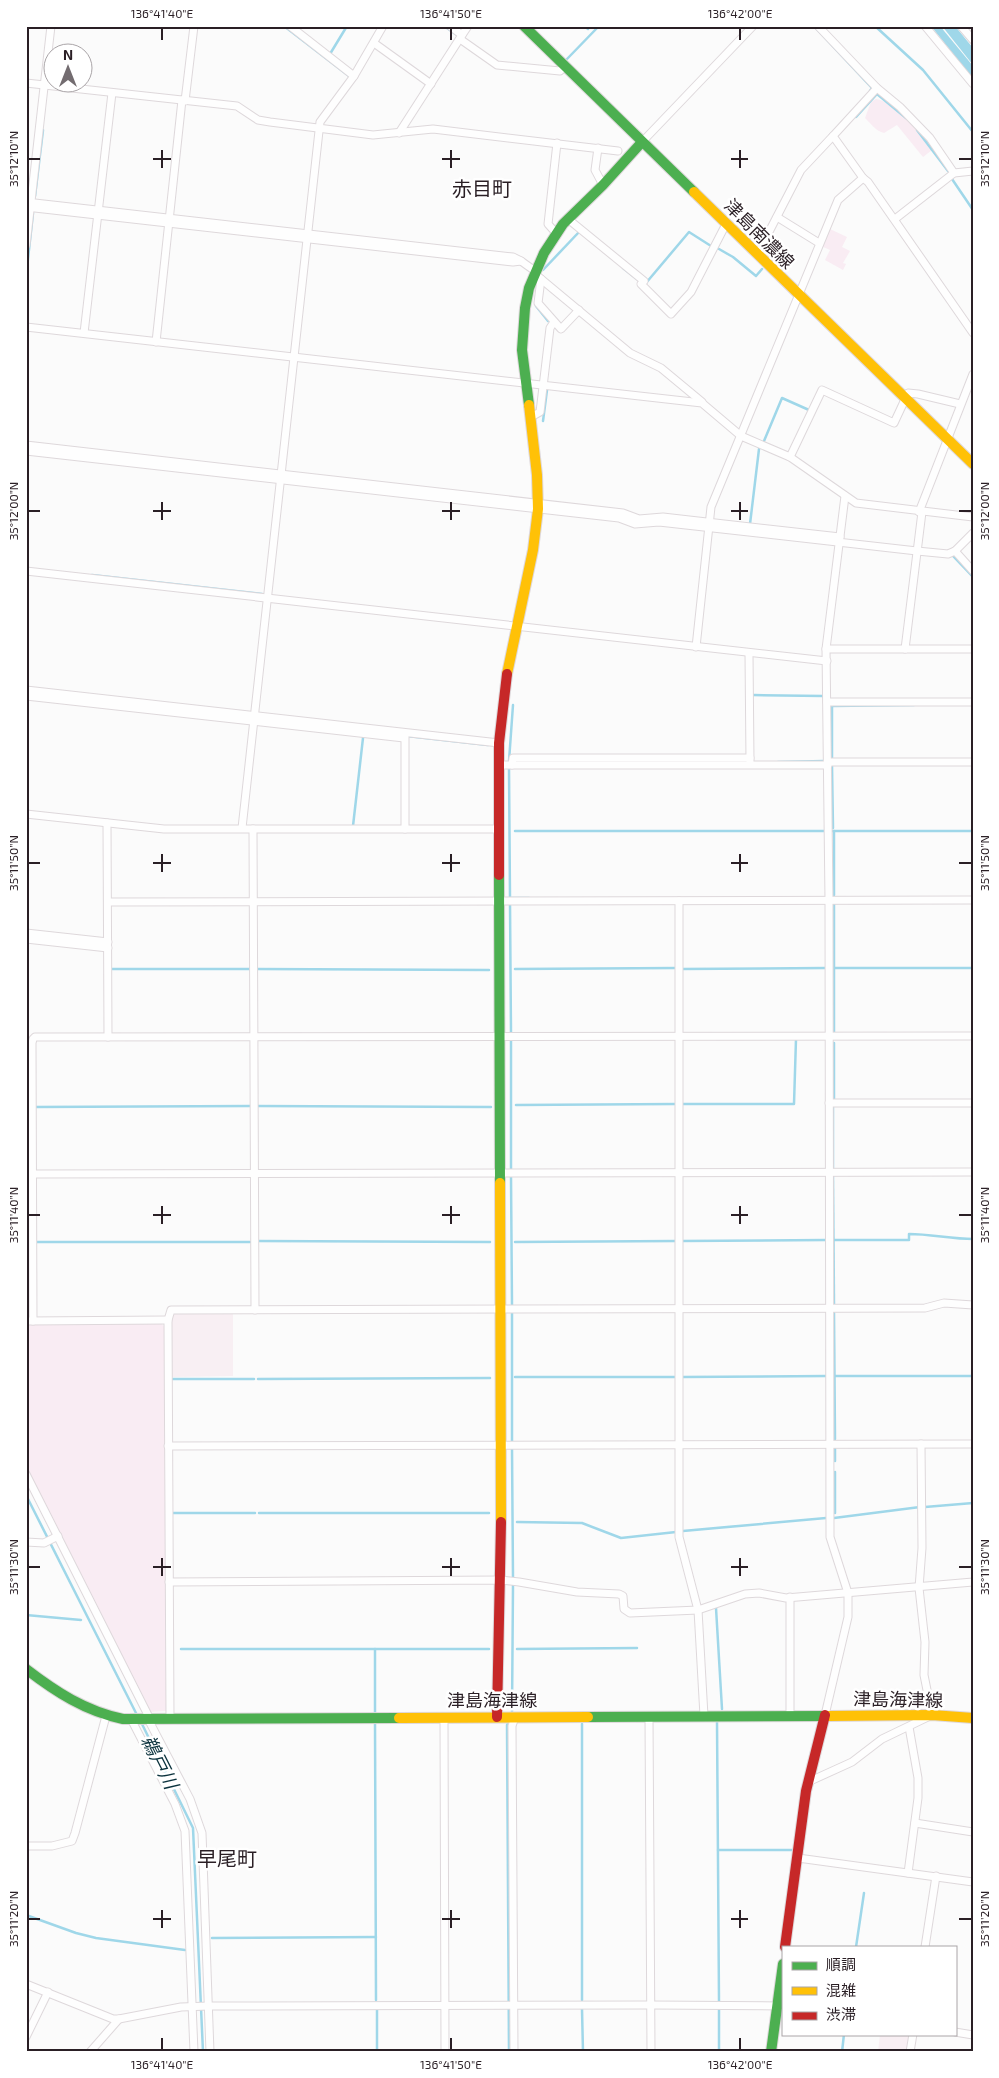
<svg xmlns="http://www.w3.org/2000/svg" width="999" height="2078" font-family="'Exo 2','Noto Sans JP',sans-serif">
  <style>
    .built { fill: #f8eff3 }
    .green { fill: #f9ecf3 }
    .water { fill: #9fd7e9 }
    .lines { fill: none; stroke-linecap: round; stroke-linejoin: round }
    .stream { stroke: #9fd7e9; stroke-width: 2.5 }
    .street-casing { stroke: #ded8db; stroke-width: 9 }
    .fast-casing { stroke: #ded8db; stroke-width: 12 }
    .slow-casing { stroke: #ded8db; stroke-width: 12 }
    .jam-casing { stroke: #ded8db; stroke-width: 12 }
    .street { stroke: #fefefe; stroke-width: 7 }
    .fast { stroke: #4caf50; stroke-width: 10 }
    .slow { stroke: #ffc107; stroke-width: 10 }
    .jam { stroke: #c62828; stroke-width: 10 }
    .ticks { fill: none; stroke: #2a1f25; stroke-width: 2 }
    .labels { text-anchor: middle; stroke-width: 5; stroke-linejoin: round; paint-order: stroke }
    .street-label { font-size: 18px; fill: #2a1f25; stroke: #fff }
    .water-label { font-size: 19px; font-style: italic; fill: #0b323d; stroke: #fff }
    .quarter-label { font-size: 20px; fill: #2a1f25; stroke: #fff }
    .neatline { fill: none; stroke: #2a1f25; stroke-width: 2 }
    .ticks-label { font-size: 12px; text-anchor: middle; fill: #2a1f25 }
  </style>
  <rect width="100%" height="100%" fill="#fbfbfb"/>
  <g class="built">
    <polygon points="233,1311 233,1376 172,1377 172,1319 174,1313"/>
    <polygon points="880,2034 911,2034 909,2052 878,2052"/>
  </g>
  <g class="green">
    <path d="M876 99C895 101 921 135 932 150L923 157 897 125 884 133C876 131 871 124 865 118L871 102Z"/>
    <polygon points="830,229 847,237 842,247 850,251 843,263 846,264 843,270 825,260 830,250 821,246"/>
    <polygon points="26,1323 161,1324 164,1326 166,1711 149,1712 26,1467"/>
  </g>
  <g class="water">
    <polygon points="931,26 940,26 973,66 973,79"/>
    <polygon points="942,26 955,26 973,48 973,65"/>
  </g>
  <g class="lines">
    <g class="stream">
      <polyline points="284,26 349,76"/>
      <polyline points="444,26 457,35"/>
      <polyline points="584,26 588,29"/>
      <polyline points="814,26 872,88 870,91"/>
      <polyline points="875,26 923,70 973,132"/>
      <polyline points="971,26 973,28"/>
      <polyline points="330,54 347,26"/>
      <polyline points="567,59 599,26"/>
      <polyline points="856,117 877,94 906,118"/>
      <polyline points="917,130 948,171"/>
      <polyline points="952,179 973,210"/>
      <polyline points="35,196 43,130"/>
      <polyline points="719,249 733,257 756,276 762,269"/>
      <polyline points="763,252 769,239"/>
      <polyline points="623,268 637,279"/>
      <polyline points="543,270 579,232"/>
      <polyline points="26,277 33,213"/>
      <polyline points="646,283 689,232 711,246"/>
      <polyline points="536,306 548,321"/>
      <polyline points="543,421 547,390"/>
      <polyline points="764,441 782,398 809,410"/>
      <polyline points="750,524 759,449"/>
      <polyline points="953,556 973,577"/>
      <polyline points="92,575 262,594"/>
      <polyline points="753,695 823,696"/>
      <polyline points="407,736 488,745"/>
      <polyline points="832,759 832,706 914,705"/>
      <polyline points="509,761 513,705"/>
      <polyline points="778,762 824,761"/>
      <polyline points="832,766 833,828"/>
      <polyline points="509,768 510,898 529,898"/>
      <polyline points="353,826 363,738"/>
      <polyline points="515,831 825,831"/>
      <polyline points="831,831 973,831"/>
      <polyline points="834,895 834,831"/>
      <polyline points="510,903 511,1033"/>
      <polyline points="834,968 973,968"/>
      <polyline points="110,969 251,969"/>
      <polyline points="256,969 489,970"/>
      <polyline points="515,969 676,968"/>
      <polyline points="681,969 825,968"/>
      <polyline points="834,1032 834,903"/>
      <polyline points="511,1040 511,1169"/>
      <polyline points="834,1101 834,1043"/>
      <polyline points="681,1104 794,1104 796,1039"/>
      <polyline points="516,1105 676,1104"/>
      <polyline points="256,1106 491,1107"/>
      <polyline points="35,1107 250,1106"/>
      <polyline points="833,1168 833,1107"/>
      <polyline points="511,1176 512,1305"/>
      <polyline points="833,1176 834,1304"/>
      <path d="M834 1240H909V1234C931 1234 951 1239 973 1239"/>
      <polyline points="256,1241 490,1242"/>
      <polyline points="682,1241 826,1240"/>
      <polyline points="36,1242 250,1242"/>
      <polyline points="515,1242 677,1241"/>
      <polyline points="512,1312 512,1441"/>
      <polyline points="834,1313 835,1439"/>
      <polyline points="834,1376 973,1376"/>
      <polyline points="515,1377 677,1377"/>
      <polyline points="682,1377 827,1376"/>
      <polyline points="173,1379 254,1379"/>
      <polyline points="258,1379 490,1378"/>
      <polyline points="512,1448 513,1578"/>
      <polyline points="835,1449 835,1461"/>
      <polyline points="835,1472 835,1513"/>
      <polyline points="26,1495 138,1717"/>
      <polyline points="925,1507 973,1503"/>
      <polyline points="173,1513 255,1513"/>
      <polyline points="259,1513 489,1513"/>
      <polyline points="834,1518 920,1507"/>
      <polyline points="517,1522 582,1523 621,1538 676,1532"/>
      <polyline points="683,1531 826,1518"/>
      <polyline points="716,1608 722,1709"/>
      <polyline points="26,1615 81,1620"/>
      <polyline points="181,1649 489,1649"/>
      <polyline points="375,1649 375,1714"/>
      <polyline points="517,1649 637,1648"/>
      <polyline points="512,1712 513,1585"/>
      <polyline points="509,1721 507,1725 509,2052"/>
      <polyline points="717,1721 719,2001"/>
      <polyline points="141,1722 193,1828 203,2052"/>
      <polyline points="375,1722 376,2000"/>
      <polyline points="582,1724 582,2000"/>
      <polyline points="718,1850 792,1850"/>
      <polyline points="26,1915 76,1933 96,1938 185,1950"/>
      <polyline points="212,1938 376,1937"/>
      <polyline points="856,1947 864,1893"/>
      <polyline points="719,2008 719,2052"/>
      <polyline points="582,2009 583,2052"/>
      <polyline points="377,2010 377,2052"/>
      <polyline points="842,2052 844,2034"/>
    </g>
    <defs>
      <g id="street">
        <polyline points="290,26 354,76"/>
        <polyline points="450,26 462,35 468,26"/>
        <polyline points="818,26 877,88 900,107 930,138 954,173"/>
        <polyline points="925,26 973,84"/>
        <polyline points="961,26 973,40"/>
        <polyline points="460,39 497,65 560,71 565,66"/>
        <polyline points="374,43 431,84"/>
        <polyline points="26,83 237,106 258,120 270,122 373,135 433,129 618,151"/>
        <polyline points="185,101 194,26"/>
        <polyline points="399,133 462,35"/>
        <polyline points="642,142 753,26"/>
        <polyline points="598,148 595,170 603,185"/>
        <polyline points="863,178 833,136 877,88"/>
        <polyline points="26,202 513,257 521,261"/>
        <polyline points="26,207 513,262 521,261 535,271"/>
        <polyline points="777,217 819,243"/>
        <polyline points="568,219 644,281 641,284 671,314 691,292 726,224"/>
        <polyline points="895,219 954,173 973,171"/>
        <polyline points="556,233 548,224 557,143"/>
        <polyline points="26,245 51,26"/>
        <polyline points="757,255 801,170 833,136"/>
        <polyline points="535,274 630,353 661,368 702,402"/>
        <polyline points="541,279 538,303 561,329 579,310"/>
        <polyline points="26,327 702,403 741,436 790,457 856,503 973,517"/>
        <polyline points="84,333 112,93"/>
        <polyline points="156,342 182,100"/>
        <polyline points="531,417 540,412 550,328 554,322"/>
        <polyline points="26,445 623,513 639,519 663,517 840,537"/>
        <polyline points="26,451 619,518 635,524 659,522 917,551 948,554 955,551"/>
        <polyline points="790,457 822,390 894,423 908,393 918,394 960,404"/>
        <polyline points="919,512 973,374"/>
        <polyline points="973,533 955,551 973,571"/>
        <polyline points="26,571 827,661"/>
        <polyline points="696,647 711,507 838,200 863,178 868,182 973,333"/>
        <polyline points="826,649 973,649"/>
        <polyline points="905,649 922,512"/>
        <polyline points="749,653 750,762"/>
        <polyline points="26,690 499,743"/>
        <polyline points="26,696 404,738"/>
        <polyline points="827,702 973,702"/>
        <polyline points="405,735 405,829"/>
        <polyline points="828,762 973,762"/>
        <polyline points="499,765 828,765"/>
        <polyline points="512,765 513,758 750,758"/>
        <polyline points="26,814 164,829 499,829"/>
        <polyline points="107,823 108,1037"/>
        <polyline points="242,828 320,122 354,76 383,26"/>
        <polyline points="253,829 255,1310"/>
        <polyline points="679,901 679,1537 698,1610 704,1716"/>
        <polyline points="108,902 973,900"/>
        <polyline points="26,933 108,942"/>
        <polyline points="26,939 108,948"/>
        <polyline points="829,1103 973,1103"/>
        <polyline points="33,1174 973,1172"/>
        <polyline points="26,1321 168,1320"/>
        <polyline points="33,1321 32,1043 33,1039 35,1037 973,1036"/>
        <polyline points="168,1446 973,1444"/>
        <polyline points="26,1474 150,1719"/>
        <polyline points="26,1542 44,1543 58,1536"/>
        <polyline points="169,1582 501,1580 519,1582 577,1592 619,1594 623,1596 624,1609 630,1613 698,1610 745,1594 759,1593 786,1598 973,1582"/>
        <polyline points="790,1715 790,1597"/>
        <polyline points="825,1715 848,1617 848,1593 830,1537 829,900 826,649 845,496"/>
        <polyline points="649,1716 651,2052"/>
        <polyline points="444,1717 445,2052"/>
        <polyline points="170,1718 168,1320 171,1310 925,1308 944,1303 973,1305"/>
        <polyline points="131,1719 175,1804 185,1831 194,2052"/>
        <polyline points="148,1719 190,1799 202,1833 210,2052"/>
        <polyline points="808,1782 852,1762 882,1739 932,1715 924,1675 925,1642 919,1588 922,1548 921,1444"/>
        <polyline points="915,1823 973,1832"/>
        <polyline points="26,1846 52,1846 72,1841 75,1833 106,1716"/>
        <polyline points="798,1858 973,1882"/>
        <polyline points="908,1873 918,1798 918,1778 909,1727"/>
        <polyline points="925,1947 936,1876"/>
        <polyline points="26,1984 113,2019 119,2019 181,2007 209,2006 651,2005 783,2006"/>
        <polyline points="955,2032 973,2035"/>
        <polyline points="26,2037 48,1992"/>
        <polyline points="90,2052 119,2019"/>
        <polyline points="514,2052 512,1726 515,1717"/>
        <polyline points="910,2052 913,2034"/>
      </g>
      <g id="fast">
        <polyline points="524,26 694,192"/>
        <polyline points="529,405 522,350 525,308 529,288 544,253 563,224 603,185 642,142"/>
        <polyline points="499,875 500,1183"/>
        <path d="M26 1669C56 1692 85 1711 123 1719L399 1718"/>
        <polyline points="588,1717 828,1716"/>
        <polyline points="771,2052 783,1964"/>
      </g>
      <g id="slow">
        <polyline points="694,192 973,464"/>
        <polyline points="507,674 533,550 538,509 537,475 529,405"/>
        <polyline points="500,1183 501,1522"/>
        <polyline points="828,1716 932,1715 973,1718"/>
        <polyline points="399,1718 588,1717"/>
      </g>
      <g id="jam">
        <polyline points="499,875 499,743 507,674"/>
        <polyline points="497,1717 501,1522"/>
        <polyline points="785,1947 806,1791 825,1715"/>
      </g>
    </defs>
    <use href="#street" class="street-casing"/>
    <use href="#fast" class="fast-casing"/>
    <use href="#slow" class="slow-casing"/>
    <use href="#jam" class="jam-casing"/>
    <use href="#street" class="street"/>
    <use href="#fast" class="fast"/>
    <use href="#slow" class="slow"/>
    <use href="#jam" class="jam"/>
  </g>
  <path class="ticks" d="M162 28V40M451 28V40M740 28V40M162 150V168M451 150V168M740 150V168M28 159H40M153 159H171M442 159H460M731 159H748M959 159H972M162 502V520M451 502V520M740 502V520M28 511H40M153 511H171M442 511H460M731 511H748M959 511H972M162 854V872M451 854V872M740 854V872M28 863H40M153 863H171M442 863H460M731 863H748M959 863H972M162 1206V1224M451 1206V1224M740 1206V1224M28 1215H40M153 1215H171M442 1215H460M731 1215H748M959 1215H972M162 1558V1576M451 1558V1576M740 1558V1576M28 1567H40M153 1567H171M442 1567H460M731 1567H748M959 1567H972M162 1910V1928M451 1910V1928M740 1910V1928M28 1919H40M153 1919H171M442 1919H460M731 1919H748M959 1919H972M162 2038V2050M451 2038V2050M740 2038V2050"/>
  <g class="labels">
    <g class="street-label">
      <text transform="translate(759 234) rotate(45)" y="6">津島南濃線</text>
      <text transform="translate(898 1700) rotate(1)" y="6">津島海津線</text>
      <text x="492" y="1707">津島海津線</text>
    </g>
    <g class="water-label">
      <text transform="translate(160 1762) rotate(63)" y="7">鵜戸川</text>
    </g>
    <g class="quarter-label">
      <text x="482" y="196">赤目町</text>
      <text x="227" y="1866">早尾町</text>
    </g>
  </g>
  <rect width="999" height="2078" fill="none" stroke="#ffffff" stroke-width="55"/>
  <rect x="782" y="1946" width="175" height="90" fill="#ffffff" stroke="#aaa5a8"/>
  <rect x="792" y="1962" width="25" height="8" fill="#4caf50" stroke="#aaa5a8"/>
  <text x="826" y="1970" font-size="15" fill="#2a1f25">順調</text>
  <rect x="792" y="1987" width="25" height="8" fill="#ffc107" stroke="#aaa5a8"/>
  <text x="826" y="1996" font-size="15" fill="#2a1f25">混雑</text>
  <rect x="792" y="2012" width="25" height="8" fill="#c62828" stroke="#aaa5a8"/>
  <text x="826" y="2020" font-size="15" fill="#2a1f25">渋滞</text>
  <g transform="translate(68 68)"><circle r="24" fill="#ffffff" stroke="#aaa5a8"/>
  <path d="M0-4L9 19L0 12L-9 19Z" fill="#736c70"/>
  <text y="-8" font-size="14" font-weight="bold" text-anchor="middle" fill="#2a1f25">N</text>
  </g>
  <rect x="28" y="28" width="944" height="2022" class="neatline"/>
  <g class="ticks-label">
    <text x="162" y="18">136°41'40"E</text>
    <text x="451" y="18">136°41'50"E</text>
    <text x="740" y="18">136°42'00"E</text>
    <text transform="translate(14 159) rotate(-90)" y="4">35°12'10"N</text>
    <text transform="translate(985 159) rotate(-90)" y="4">35°12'10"N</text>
    <text transform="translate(14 511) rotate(-90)" y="4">35°12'00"N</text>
    <text transform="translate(985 511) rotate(-90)" y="4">35°12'00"N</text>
    <text transform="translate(14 863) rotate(-90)" y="4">35°11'50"N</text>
    <text transform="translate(985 863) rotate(-90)" y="4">35°11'50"N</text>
    <text transform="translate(14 1215) rotate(-90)" y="4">35°11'40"N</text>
    <text transform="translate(985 1215) rotate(-90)" y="4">35°11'40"N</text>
    <text transform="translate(14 1567) rotate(-90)" y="4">35°11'30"N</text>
    <text transform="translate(985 1567) rotate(-90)" y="4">35°11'30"N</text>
    <text transform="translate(14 1919) rotate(-90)" y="4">35°11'20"N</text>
    <text transform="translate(985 1919) rotate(-90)" y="4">35°11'20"N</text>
    <text x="162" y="2069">136°41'40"E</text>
    <text x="451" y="2069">136°41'50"E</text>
    <text x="740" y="2069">136°42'00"E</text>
  </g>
</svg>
